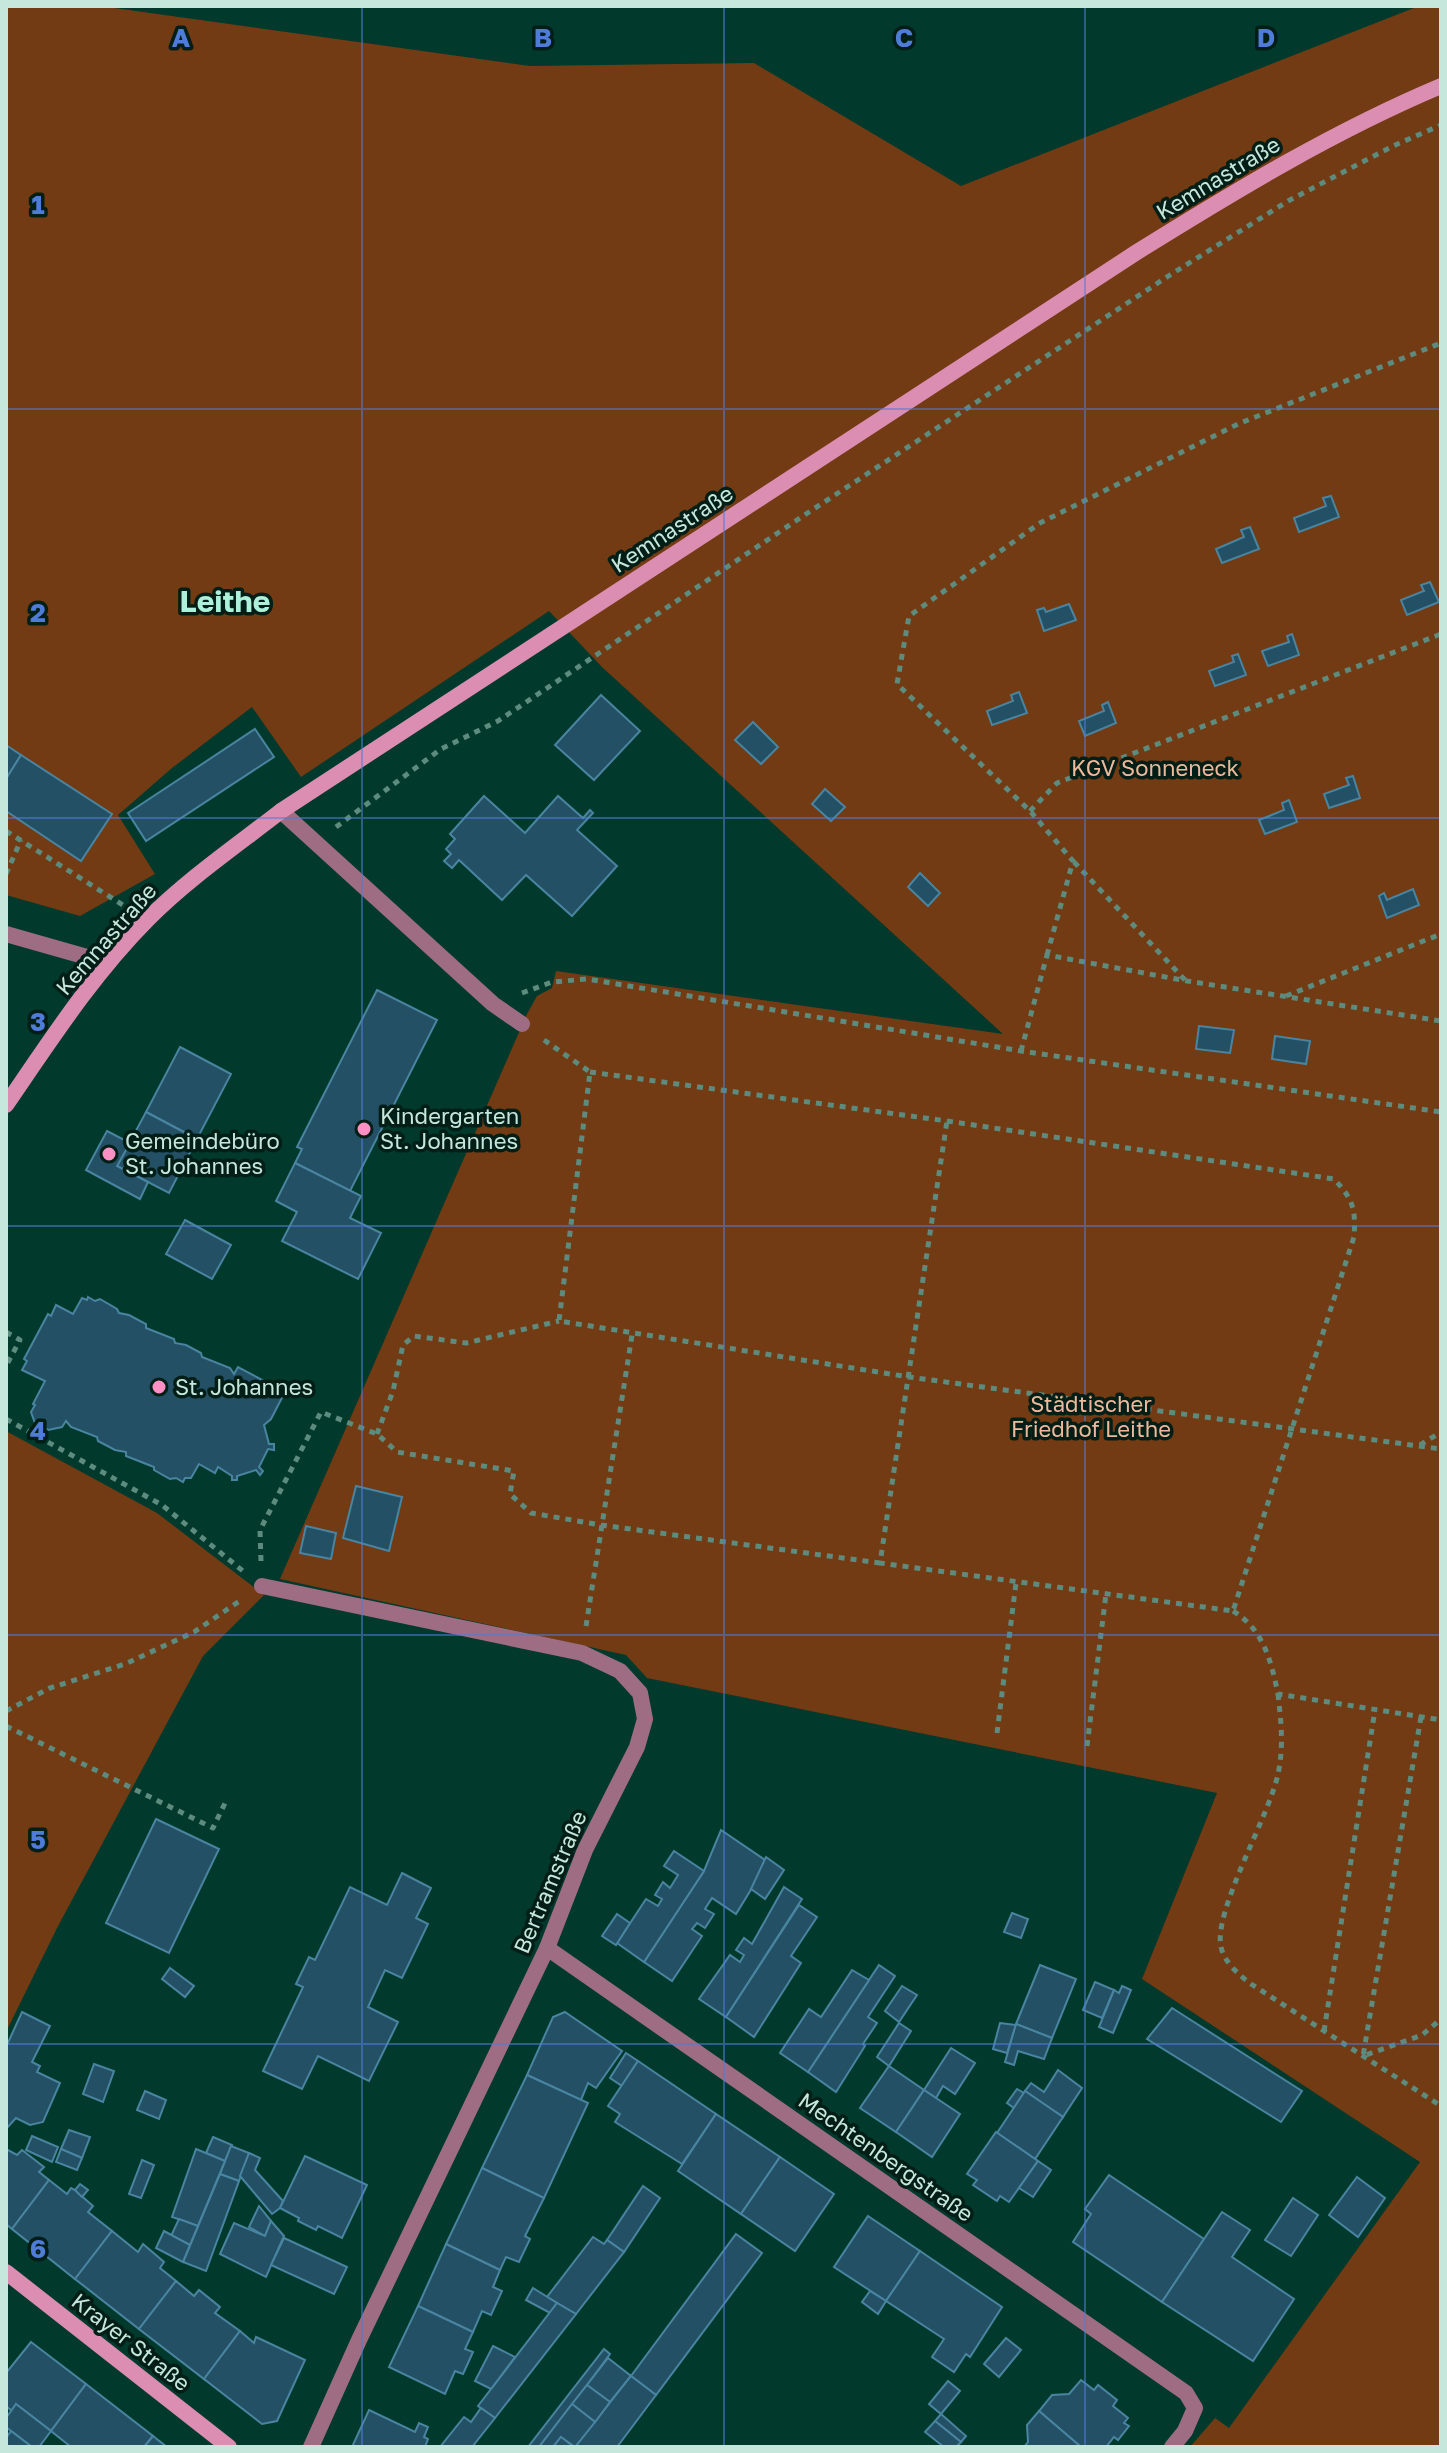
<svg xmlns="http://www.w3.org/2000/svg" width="1447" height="2453" font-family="'Golos Text',sans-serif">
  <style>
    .green { fill: #733b14 }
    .building { fill: #235065; stroke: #4984a0; stroke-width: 2 }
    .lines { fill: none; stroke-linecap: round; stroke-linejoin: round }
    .path { stroke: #5d8b7e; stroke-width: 5; stroke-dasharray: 6 6; stroke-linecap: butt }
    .lane { stroke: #9e6d83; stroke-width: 16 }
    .street { stroke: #9e6d83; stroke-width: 16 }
    .secondary { stroke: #dc8eb2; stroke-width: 16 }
    .grid { fill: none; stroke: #507cd9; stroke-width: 2; stroke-opacity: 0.55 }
    .poi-dot { fill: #fc8fc3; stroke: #031e16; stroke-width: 3 }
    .labels { text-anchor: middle; stroke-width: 7; stroke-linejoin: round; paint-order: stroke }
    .street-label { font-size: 22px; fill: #c6e7db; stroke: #031e16 }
    .park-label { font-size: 22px; fill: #eeb99b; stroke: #031e16 }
    .poi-label { font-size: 22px; fill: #c6e7db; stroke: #031e16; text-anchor: start }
    .district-label { font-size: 30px; font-weight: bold; fill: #adf1da; stroke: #031e16 }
    .grid-label { font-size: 26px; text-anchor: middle; font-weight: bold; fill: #507cd9; stroke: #031e16; stroke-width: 7; stroke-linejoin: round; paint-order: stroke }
  </style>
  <rect width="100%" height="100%" fill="#013a2c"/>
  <g class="green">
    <polygon points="6,6 100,6 530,66 754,63 961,186 1419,6 1441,6 1441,2447 1190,2447 1215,2418 1229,2428 1420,2162 1142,1979 1217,1793 647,1678 626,1655 280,1579 527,1014 537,996 552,988 556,971 1003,1034 602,667 549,611 301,777 252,707 172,768 118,815 155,874 80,916 6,895"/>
    <polygon points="6,1431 157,1513 264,1595 203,1656 57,1928 6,2032"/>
  </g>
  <g class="building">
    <polygon points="1331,496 1339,517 1299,532 1294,518 1326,506 1323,498"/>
    <polygon points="1250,527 1259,549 1222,563 1216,549 1244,537 1241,530"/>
    <polygon points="1430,582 1439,602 1407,615 1401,600 1424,591 1421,585"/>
    <polygon points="1069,604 1076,620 1044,631 1037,610 1044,608 1046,612"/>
    <polygon points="1292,634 1299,655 1268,666 1262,651 1289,642 1287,636"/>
    <polygon points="1238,654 1246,675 1215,686 1209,671 1234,662 1232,656"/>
    <polygon points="1019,692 1027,713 992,725 987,711 1013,701 1011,695"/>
    <polygon points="601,695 640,731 594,780 555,745"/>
    <polygon points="1108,702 1116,723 1085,736 1079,721 1104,711 1102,705"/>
    <polygon points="753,722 778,747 761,764 735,740"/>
    <polygon points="255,729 274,757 146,841 128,813"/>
    <polygon points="6,745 21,755 6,779"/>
    <polygon points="21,755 112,814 81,861 6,811 6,779"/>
    <polygon points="1353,776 1360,798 1329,808 1324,794 1349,785 1346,778"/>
    <polygon points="825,789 845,807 831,821 812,804"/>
    <polygon points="484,796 525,833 558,796 583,818 590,810 593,813 577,830 617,866 572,916 526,875 502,900 459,860 452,868 444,861 451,854 446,849 455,839 450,834"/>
    <polygon points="1289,800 1297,822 1265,834 1259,820 1284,810 1282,803"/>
    <polygon points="920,873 940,893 928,906 908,887"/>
    <polygon points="1413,889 1419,905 1387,918 1379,896 1384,893 1387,900"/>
    <polygon points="377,990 437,1020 350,1191 295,1163 302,1149 297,1147"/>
    <polygon points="1199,1026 1234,1030 1230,1053 1196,1049"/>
    <polygon points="1275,1036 1310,1041 1306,1064 1272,1059"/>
    <polygon points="180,1047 231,1074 197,1139 146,1112"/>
    <polygon points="146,1112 197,1139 169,1193 117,1166"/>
    <polygon points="107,1131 130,1143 117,1166 148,1182 140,1199 86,1170"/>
    <polygon points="295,1163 361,1196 350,1218 381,1233 358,1279 282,1241 297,1212 276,1201"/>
    <polygon points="185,1220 231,1245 212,1279 166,1254"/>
    <polygon points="88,1297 95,1301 100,1299 117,1309 119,1313 129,1315 146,1324 146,1328 174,1339 175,1343 186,1345 201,1353 202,1357 230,1368 234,1374 238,1367 285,1392 271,1419 264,1425 269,1444 274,1444 274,1450 268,1449 259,1467 263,1471 260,1475 256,1470 237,1476 237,1480 232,1480 232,1476 218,1467 215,1473 199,1464 191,1478 185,1478 183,1482 176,1478 170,1479 154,1470 154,1467 126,1456 126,1452 115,1450 98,1441 97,1437 71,1427 66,1421 62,1427 48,1430 35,1423 31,1412 35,1405 33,1404 45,1381 22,1370 27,1361 24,1359 48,1314 51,1316 56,1305 73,1314 82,1298 87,1300"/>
    <polygon points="356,1486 402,1497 389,1551 343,1538"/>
    <polygon points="306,1526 336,1533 331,1559 300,1553"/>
    <polygon points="156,1819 219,1849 169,1953 106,1923"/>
    <polygon points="721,1830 765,1860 755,1883 736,1914 712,1898 705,1909 714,1914 705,1928 697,1923 692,1929 702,1936 672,1981 644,1962 704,1871"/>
    <polygon points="674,1851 704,1871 644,1962 617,1943 646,1899 658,1906 662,1899 655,1895 663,1882 670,1888 678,1875 664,1866"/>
    <polygon points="766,1857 784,1870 765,1899 751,1889"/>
    <polygon points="402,1873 431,1888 416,1918 428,1924 402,1978 385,1970 368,2007 398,2022 369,2081 318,2056 302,2089 263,2071 303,1987 296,1984 309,1957 315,1960 350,1887 387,1905"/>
    <polygon points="784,1887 802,1899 726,2017 699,1999 730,1955 740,1962 744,1955 736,1950 744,1938 752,1944"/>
    <polygon points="799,1905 817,1917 791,1956 801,1963 754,2037 726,2017"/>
    <polygon points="1012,1913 1028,1919 1021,1938 1004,1932"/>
    <polygon points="617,1914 630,1923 616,1945 602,1936"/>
    <polygon points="879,1965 895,1976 868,2017 877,2023 863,2044 865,2046 836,2092 808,2072"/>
    <polygon points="1040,1965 1076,1979 1052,2038 1016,2024"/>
    <polygon points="170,1968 194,1986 185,1997 162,1979"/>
    <polygon points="852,1970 869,1980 808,2072 780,2053 809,2009 821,2017"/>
    <polygon points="1095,1982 1114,1990 1102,2018 1083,2010"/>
    <polygon points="902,1986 917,1995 899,2022 885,2011"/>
    <polygon points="1122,1986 1131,1990 1113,2033 1099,2027 1114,1990 1119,1993"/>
    <polygon points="1172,2008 1302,2091 1281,2122 1147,2039"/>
    <polygon points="22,2012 50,2026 32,2062 40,2066 37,2072 60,2083 43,2122 30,2125 16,2118 6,2129 6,2047"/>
    <polygon points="565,2012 622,2051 596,2088 588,2083 581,2100 527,2075 553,2017"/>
    <polygon points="899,2023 911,2031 889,2066 877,2057"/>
    <polygon points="1000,2023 1016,2025 1007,2053 993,2049"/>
    <polygon points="1016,2024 1052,2038 1044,2059 1018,2051 1014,2065 1005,2062"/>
    <polygon points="951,2048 975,2063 955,2094 943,2086 936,2098 924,2090"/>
    <polygon points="626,2053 638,2061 622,2086 610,2078"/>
    <polygon points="638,2061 716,2114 682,2164 615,2122 620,2114 608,2106"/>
    <polygon points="94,2064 114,2071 103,2102 83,2094"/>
    <polygon points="889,2066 924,2090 896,2132 860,2108"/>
    <polygon points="1058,2070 1082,2088 1063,2117 1025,2091 1031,2083 1044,2092"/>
    <polygon points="527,2075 588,2103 544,2198 482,2168"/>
    <polygon points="1017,2089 1024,2093 1014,2108 1007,2103"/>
    <polygon points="924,2090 960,2114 932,2157 896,2132"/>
    <polygon points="145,2091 166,2100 159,2119 137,2110"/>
    <polygon points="1025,2091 1063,2117 1035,2159 997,2133"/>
    <polygon points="716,2114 780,2157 741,2214 678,2171"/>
    <polygon points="69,2130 90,2137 82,2158 61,2149"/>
    <polygon points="996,2132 1038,2161 1009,2202 1000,2196 997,2201 973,2185 977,2180 967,2174"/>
    <polygon points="32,2136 58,2147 52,2162 26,2150"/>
    <polygon points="213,2137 232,2145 225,2161 206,2153"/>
    <polygon points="231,2146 249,2153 239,2181 220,2174"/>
    <polygon points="6,2149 17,2155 22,2150 44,2167 39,2172 49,2180 12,2229 6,2224"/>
    <polygon points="61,2149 82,2158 77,2170 56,2162"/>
    <polygon points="196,2149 225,2161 198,2226 172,2217"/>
    <polygon points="249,2153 260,2158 255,2170 283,2201 280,2208 272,2214 240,2176"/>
    <polygon points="305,2156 367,2185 342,2238 318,2226 316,2230 298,2221 299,2218 280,2208"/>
    <polygon points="780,2157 834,2194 795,2251 741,2214"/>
    <polygon points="142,2160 154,2165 141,2198 129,2194"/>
    <polygon points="1038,2161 1051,2170 1033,2197 1019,2188"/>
    <polygon points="482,2168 544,2198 525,2236 530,2239 519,2262 506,2257 500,2270 446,2244"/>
    <polygon points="220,2174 239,2181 206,2271 183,2262"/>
    <polygon points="1109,2175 1204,2239 1162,2302 1073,2242 1091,2214 1085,2209"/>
    <polygon points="1357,2177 1385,2198 1358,2237 1329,2215"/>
    <polygon points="49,2180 67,2194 71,2188 75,2190 93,2206 88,2212 112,2231 75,2279 12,2229"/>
    <polygon points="80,2184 88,2190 82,2197 75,2190"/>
    <polygon points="643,2186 660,2198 624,2252 607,2240"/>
    <polygon points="1293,2198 1318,2215 1291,2256 1265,2240"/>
    <polygon points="259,2206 271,2221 265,2236 249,2227"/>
    <polygon points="1222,2212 1250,2230 1232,2257 1294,2299 1253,2361 1162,2302"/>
    <polygon points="868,2216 920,2251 886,2301 834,2267"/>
    <polygon points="179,2219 198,2226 190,2245 171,2236"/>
    <polygon points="271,2221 284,2236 266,2277 220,2254 234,2223 265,2236"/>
    <polygon points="112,2231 138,2252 143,2244 164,2262 160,2268 176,2281 139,2329 75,2279"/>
    <polygon points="164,2231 190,2245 183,2262 156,2248"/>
    <polygon points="736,2234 762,2253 656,2395 631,2376"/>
    <polygon points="593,2237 604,2244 607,2240 624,2252 576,2314 547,2297"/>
    <polygon points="284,2238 347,2267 334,2294 271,2265"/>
    <polygon points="446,2244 500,2270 493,2287 502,2291 491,2315 482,2311 473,2332 418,2306"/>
    <polygon points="920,2251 1002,2307 970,2357 966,2354 954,2372 932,2357 944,2339 886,2301"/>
    <polygon points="176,2281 194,2296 199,2290 220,2307 215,2313 240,2331 204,2379 139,2329"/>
    <polygon points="533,2288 557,2303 550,2313 526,2300"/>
    <polygon points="870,2291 886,2301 878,2314 862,2302"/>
    <polygon points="557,2303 576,2314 495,2418 478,2406"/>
    <polygon points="418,2306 473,2332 465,2349 473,2352 463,2374 455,2371 445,2394 389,2367"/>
    <polygon points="240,2331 254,2343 256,2337 305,2360 277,2421 262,2424 204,2379"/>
    <polygon points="1006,2338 1021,2350 999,2377 984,2364"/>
    <polygon points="31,2342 86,2384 51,2431 16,2404 12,2411 6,2406 6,2373"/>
    <polygon points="493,2346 515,2357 491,2389 475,2381"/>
    <polygon points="604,2349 610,2354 587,2385 539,2447 528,2447"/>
    <polygon points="608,2358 631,2376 610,2402 587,2385"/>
    <polygon points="631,2376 656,2395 617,2447 575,2447"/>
    <polygon points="1081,2380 1094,2390 1098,2385 1117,2400 1113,2406 1128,2418 1124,2423 1129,2426 1118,2440 1114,2437 1106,2447 1081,2447 1039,2411 1052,2395 1069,2394"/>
    <polygon points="948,2381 960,2391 941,2414 929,2404"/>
    <polygon points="86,2384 153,2436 144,2447 71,2447 51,2431"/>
    <polygon points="587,2385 610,2402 595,2422 572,2404"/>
    <polygon points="16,2404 51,2431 39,2447 32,2447 6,2427 6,2418"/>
    <polygon points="572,2404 595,2422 575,2447 561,2437 553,2447 539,2447"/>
    <polygon points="481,2408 495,2418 472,2447 440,2447 464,2417 471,2422"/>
    <polygon points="369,2410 415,2432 419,2423 428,2427 424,2437 428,2439 425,2447 352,2447"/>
    <polygon points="1039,2411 1081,2447 1024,2447 1028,2442 1027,2425"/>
    <polygon points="941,2414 966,2436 961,2442 935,2421"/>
    <polygon points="935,2421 961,2442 956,2447 944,2447 925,2432"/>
    <polygon points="11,2431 32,2447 6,2447 6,2438"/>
    <polygon points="153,2436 167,2447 144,2447"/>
    <polygon points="561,2437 574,2447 553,2447"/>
  </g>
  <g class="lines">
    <g class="path">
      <polyline points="1030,811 1057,783 1441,634"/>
      <polyline points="336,827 441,749 498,721 806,514 1170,275 1288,201 1393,146 1441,125"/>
      <polyline points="6,831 126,907"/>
      <polyline points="1074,862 1185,980"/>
      <polyline points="6,874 21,840"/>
      <polyline points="1047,955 1073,861 1030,811 897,684 909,616 1040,523 1238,424 1441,343"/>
      <polyline points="522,993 552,982 587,979 1021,1051 1441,1112"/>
      <polyline points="1286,996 1441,934"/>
      <polyline points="544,1040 590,1072 559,1321 909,1377 1441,1449"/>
      <polyline points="1021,1051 1047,955 1187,981 1441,1021"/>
      <polyline points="590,1072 947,1121"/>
      <path d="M947 1121 1334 1179C1353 1199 1356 1209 1354 1237L1233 1611 880 1563Z"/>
      <polyline points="6,1332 20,1340 6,1366"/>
      <polyline points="6,1419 162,1505 243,1571"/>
      <polyline points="377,1434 393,1391 403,1345 414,1336 466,1343 559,1321"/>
      <polyline points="1420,1445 1441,1432"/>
      <polyline points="261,1561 260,1530 321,1412 377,1434 397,1452 514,1471 510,1494 531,1513 601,1525 880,1563"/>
      <path d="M1233 1611C1264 1630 1271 1661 1278 1694L1441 1720"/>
      <polyline points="586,1626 632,1335"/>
      <path d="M1278 1694C1281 1720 1284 1747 1278 1774 1269 1817 1213 1911 1221 1947 1224 1962 1239 1975 1251 1984L1441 2106"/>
      <polyline points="6,1711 50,1688 125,1664 194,1632 241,1600"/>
      <polyline points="1421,1717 1363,2056 1422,2035 1441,2019"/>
      <polyline points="6,1726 213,1828 226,1801"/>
      <polyline points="997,1733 1016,1583"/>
      <polyline points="1087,1746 1106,1594"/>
      <polyline points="1324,2031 1375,1710"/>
    </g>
    <g class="lane">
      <polyline points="281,811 493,1004 522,1024"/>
      <polyline points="262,1586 582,1653 620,1671 640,1693 645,1719 637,1747 585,1850 547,1948"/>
    </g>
    <g class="street">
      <polyline points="6,934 108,963"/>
      <polyline points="311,2447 359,2340 547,1948 1186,2393 1195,2408 1185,2431 1172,2447"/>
    </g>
    <g class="secondary">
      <path d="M6 1105C50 1041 93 974 148 919 188 879 236 846 281 811L1137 252C1235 191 1334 131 1441 86"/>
      <polyline points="6,2272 229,2447"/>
    </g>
  </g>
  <path class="grid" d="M362 6V2447M724 6V2447M1085 6V2447M6 409H1441M6 818H1441M6 1226H1441M6 1635H1441M6 2044H1441"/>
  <g class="poi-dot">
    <circle cx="364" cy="1129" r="8"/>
    <circle cx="109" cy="1154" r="8"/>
    <circle cx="159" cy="1387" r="8"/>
  </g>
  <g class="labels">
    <g class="street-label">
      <text transform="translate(1218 178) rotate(-31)" y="8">Kemnastraße</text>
      <text transform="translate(672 529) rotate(-33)" y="8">Kemnastraße</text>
      <text transform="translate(106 939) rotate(-49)" y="8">Kemnastraße</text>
      <text transform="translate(550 1882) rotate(-67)" y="8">Bertramstraße</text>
      <text transform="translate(886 2157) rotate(35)" y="8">Mechtenbergstraße</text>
      <text transform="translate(131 2342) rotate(38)" y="8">Krayer Straße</text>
    </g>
    <g class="park-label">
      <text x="1155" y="776">KGV Sonneneck</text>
      <text x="1091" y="1412">Städtischer<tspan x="1091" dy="25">Friedhof Leithe</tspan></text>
    </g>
    <g class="poi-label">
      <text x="380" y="1124">Kindergarten<tspan x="380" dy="25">St. Johannes</tspan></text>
      <text x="125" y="1149">Gemeindebüro<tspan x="125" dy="25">St. Johannes</tspan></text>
      <text x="175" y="1395">St. Johannes</text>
    </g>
    <g class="district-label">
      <text x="225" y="612">Leithe</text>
    </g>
  </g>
  <g class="grid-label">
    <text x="181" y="47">A</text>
    <text x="543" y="47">B</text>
    <text x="904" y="47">C</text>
    <text x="1266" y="47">D</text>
    <text x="38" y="214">1</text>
    <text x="38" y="622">2</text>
    <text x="38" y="1031">3</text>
    <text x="38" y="1440">4</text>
    <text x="38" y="1849">5</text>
    <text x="38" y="2258">6</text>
  </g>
  <rect width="1447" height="2453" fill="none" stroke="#c6e7db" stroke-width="16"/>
</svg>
